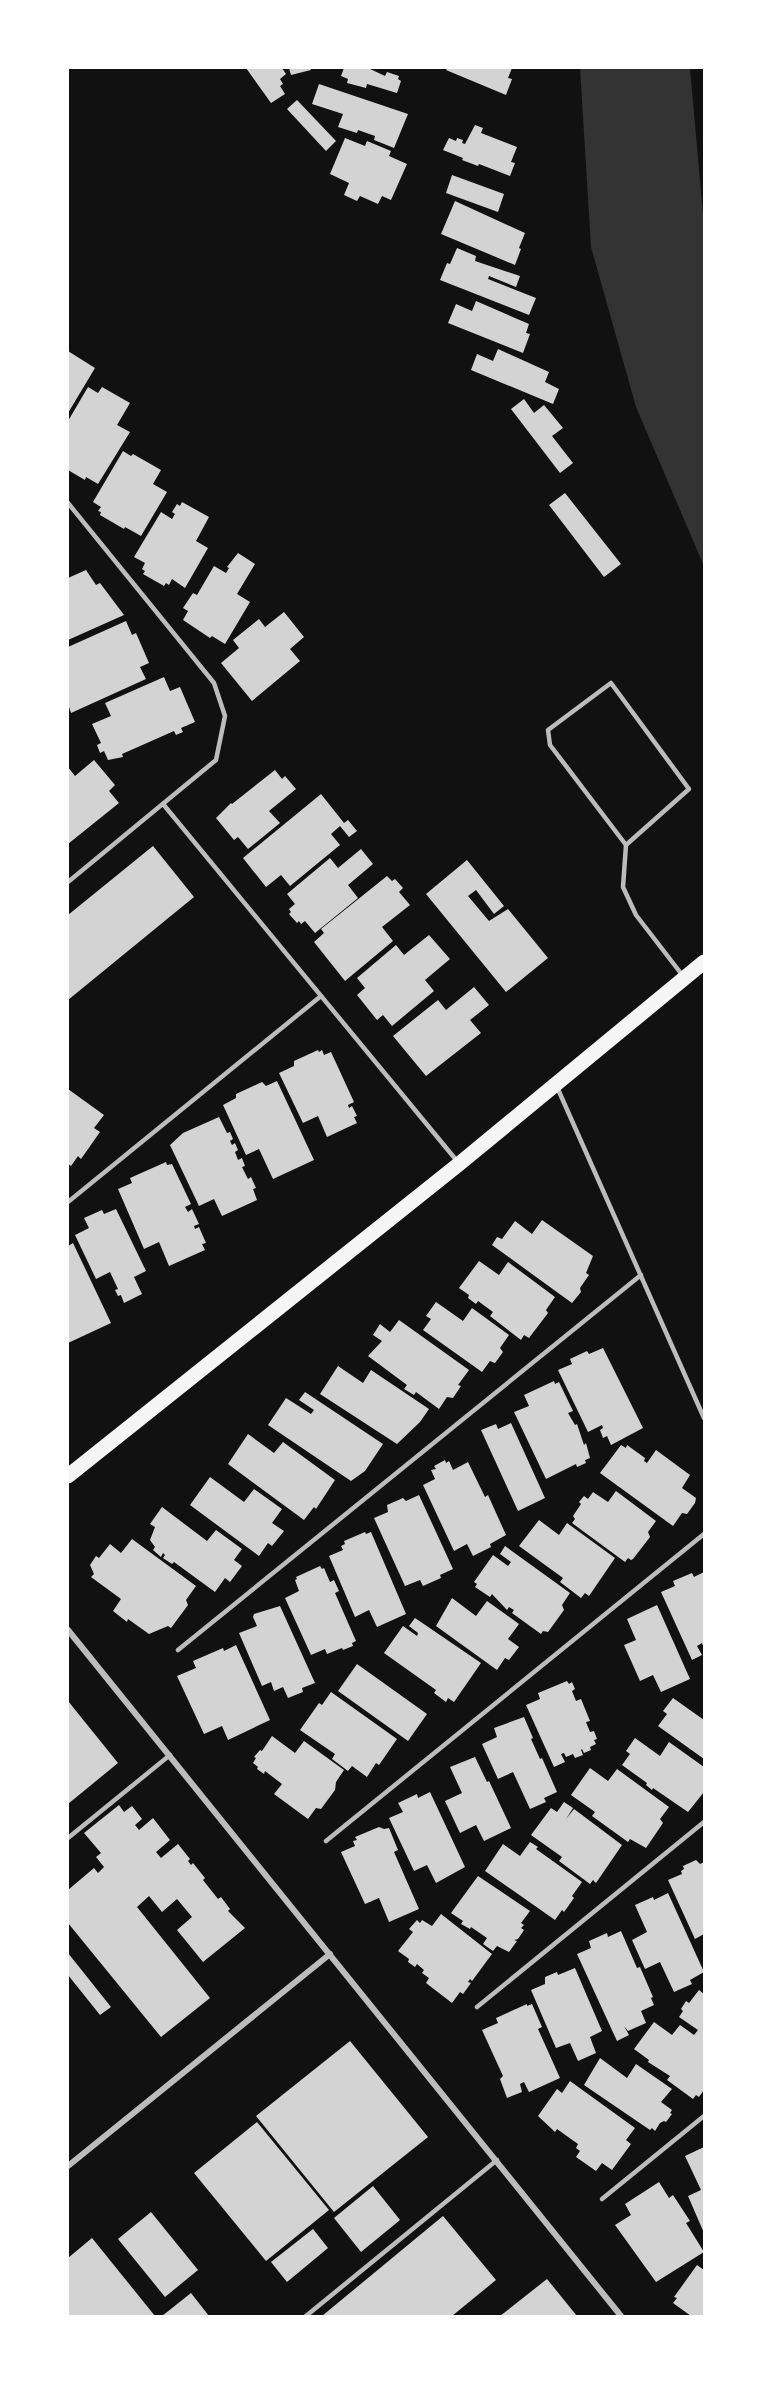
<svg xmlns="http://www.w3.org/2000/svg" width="772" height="2384" font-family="Helvetica,sans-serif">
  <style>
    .water { fill: #333 }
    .building { fill: #d3d3d3 }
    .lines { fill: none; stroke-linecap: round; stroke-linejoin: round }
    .service { stroke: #bcbcbc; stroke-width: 4.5 }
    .minor { stroke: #bcbcbc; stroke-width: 6 }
    .primary { stroke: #f5f5f5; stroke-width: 15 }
  </style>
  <rect width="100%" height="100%" fill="#111"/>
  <polygon class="water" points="580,68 690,68 704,226 704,566 636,407 591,247"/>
  <g class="building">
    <polygon points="246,68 282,68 286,74 280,79 283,84 280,86 285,94 271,103"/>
    <polygon points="289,68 310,68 311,70 291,75"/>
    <polygon points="344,68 368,68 385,76 387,72 399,76 398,79 401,81 397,93 367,84 366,88 347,83 348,79 341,76"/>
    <polygon points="448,68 512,68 508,78 512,79 506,95 446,70"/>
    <polygon points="319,84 408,114 394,148 374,140 375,136 358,130 357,133 338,127 343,114 312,104"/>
    <polygon points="297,100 336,141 326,151 287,109"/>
    <polygon points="475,125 483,128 481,133 517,147 511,162 515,163 510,176 479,164 478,166 462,160 463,158 443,150 449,138 456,141 457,138 463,140 462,143 465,144"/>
    <polygon points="345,138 365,146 367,141 391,151 389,156 407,164 391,200 382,196 378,204 360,196 357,201 344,195 349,183 330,174"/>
    <polygon points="452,175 504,194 498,212 446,193"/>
    <polygon points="455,201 525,233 519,248 521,249 515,265 441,234"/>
    <polygon points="457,248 476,256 475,261 520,276 516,287 489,276 488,279 536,298 529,315 440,280 447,263 450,264"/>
    <polygon points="476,301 529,324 526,333 530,334 523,353 448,323 456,304 472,311"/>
    <polygon points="498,349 549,372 545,382 559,389 553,404 471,370 477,354 493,361"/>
    <polygon points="68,351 95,368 68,413"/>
    <polygon points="88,387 98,393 102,387 130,403 117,425 130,432 98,484 86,477 85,480 68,470 68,421"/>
    <polygon points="524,399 534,413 544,405 563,428 552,436 573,463 560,473 511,409"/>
    <polygon points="123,451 131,456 133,454 161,470 153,484 167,492 141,536 125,527 124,529 100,515 101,512 98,511 101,507 93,502"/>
    <polygon points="565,493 621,564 604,577 549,505"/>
    <polygon points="182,502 209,517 196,541 208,548 185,588 172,579 169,585 166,583 164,586 143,574 145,571 142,569 145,563 134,557 161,512 172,519 175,514 172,512 177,504 180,506"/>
    <polygon points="238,553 255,564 237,594 250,602 225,644 212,636 210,638 183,620 188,611 183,608 193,593 197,595 214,566 226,573 229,568 227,567"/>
    <polygon points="86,570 96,585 100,583 124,615 68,640 68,578"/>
    <polygon points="284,612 304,637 290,649 300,661 252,701 221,663 239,648 233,640 259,619 265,627"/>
    <polygon points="126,621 132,635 136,633 149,663 140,667 146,679 71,713 68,704 68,647"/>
    <polygon points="164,677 170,691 180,687 195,722 181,728 183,732 176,735 174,731 122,754 123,757 108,760 104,751 100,753 97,745 101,743 92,724 111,716 105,703"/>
    <polygon points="94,760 115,785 109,791 119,803 68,844 68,767 75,776"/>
    <polygon points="275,770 282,779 285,776 296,789 269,811 280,823 248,849 238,837 234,840 216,818 231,803 232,804"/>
    <polygon points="321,794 344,823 348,820 357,831 349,837 340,826 331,834 340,845 290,886 281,875 266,887 243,858"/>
    <polygon points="153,846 194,897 68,1000 68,915"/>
    <polygon points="361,849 373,864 348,885 358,898 315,933 305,921 301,924 299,921 297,923 289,914 291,912 289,909 295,904 287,894 330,858 338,868"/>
    <polygon points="467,860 504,906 494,914 476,890 468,896 489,921 508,909 548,958 506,992 426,894"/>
    <polygon points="387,876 392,881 395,879 403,888 399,892 410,905 382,927 393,941 345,981 314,942 324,933 321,929"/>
    <polygon points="429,935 450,959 425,980 434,991 392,1026 383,1015 377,1020 357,995 365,988 357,978 396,945 404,955"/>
    <polygon points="474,987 489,1005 470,1020 481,1033 426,1076 393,1036 438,1000 446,1010"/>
    <polygon points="318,1050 319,1052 322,1050 324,1055 331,1052 354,1102 348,1105 349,1108 352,1106 357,1116 354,1117 357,1123 327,1137 318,1116 303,1123 279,1073 294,1066 294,1061"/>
    <polygon points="277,1081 314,1160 273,1179 259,1149 246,1155 223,1105 236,1098 236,1094 262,1082 266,1086"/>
    <polygon points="68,1089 104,1115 94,1128 100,1132 81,1159 78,1156 71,1166 68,1164"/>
    <polygon points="219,1117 227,1133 230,1132 233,1139 230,1141 232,1145 235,1143 238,1150 235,1152 238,1160 242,1158 245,1166 242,1167 248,1179 251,1177 256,1188 253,1189 257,1200 222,1216 214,1199 199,1206 170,1145 183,1133"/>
    <polygon points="166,1162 167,1165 172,1164 191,1204 185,1207 188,1212 192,1209 199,1224 194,1226 195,1229 199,1227 206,1243 202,1244 205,1250 169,1266 159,1242 144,1249 118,1189 132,1183 130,1178"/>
    <polygon points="116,1209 146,1271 134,1277 142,1294 124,1303 121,1295 118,1296 115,1290 118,1289 110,1272 96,1279 75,1235 89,1228 84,1218 102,1210 104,1214"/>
    <polygon points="542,1220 593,1256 586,1273 589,1275 580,1288 581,1292 572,1303 492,1245 497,1237 502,1239 515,1221 532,1234"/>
    <polygon points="73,1243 111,1323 68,1343 68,1246"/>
    <polygon points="479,1261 499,1275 508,1262 555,1297 546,1310 548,1313 529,1338 524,1335 521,1340 490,1316 493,1312 478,1301 476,1304 468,1298 469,1295 459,1288"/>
    <polygon points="436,1302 463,1321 472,1308 509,1335 500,1348 503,1352 495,1363 490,1361 482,1372 423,1330 431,1319 426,1316"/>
    <polygon points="399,1320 469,1370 458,1385 461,1386 453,1398 447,1397 439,1409 416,1392 414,1395 404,1389 407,1385 368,1356 382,1341 373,1335 380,1324 390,1332"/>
    <polygon points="603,1348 643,1428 611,1445 607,1436 603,1438 600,1430 603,1428 602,1425 588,1432 558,1370 572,1364 570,1359 587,1351 589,1354"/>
    <polygon points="338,1366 363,1383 371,1370 429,1409 420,1422 397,1444 320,1394"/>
    <polygon points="554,1381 555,1384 559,1382 573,1411 568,1413 575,1425 577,1424 584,1445 586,1443 590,1458 585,1460 586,1463 577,1467 576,1464 546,1479 514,1412 529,1406 524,1395"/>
    <polygon points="305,1392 383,1444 365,1471 351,1481 268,1425 286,1398 311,1414 314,1410 299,1400"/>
    <polygon points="511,1423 545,1498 518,1511 481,1430 496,1424 498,1429"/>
    <polygon points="248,1434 274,1453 283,1442 335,1480 316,1509 314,1507 304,1520 228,1464"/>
    <polygon points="621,1445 626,1448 627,1445 645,1458 644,1461 647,1463 656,1450 690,1475 682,1488 696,1498 695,1503 687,1514 682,1513 673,1526 600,1473"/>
    <polygon points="445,1460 446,1463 449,1461 453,1470 468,1462 485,1497 488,1495 506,1535 490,1544 491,1547 473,1556 467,1544 454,1551 423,1485 435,1479 431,1470 436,1469 434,1466"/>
    <polygon points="210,1477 244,1502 254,1489 282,1509 272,1523 284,1531 272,1546 268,1543 259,1556 190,1505"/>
    <polygon points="616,1491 656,1521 648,1532 650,1537 633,1559 631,1560 628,1558 625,1562 572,1523 575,1519 573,1516 581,1504 579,1502 584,1496 588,1499 593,1492 608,1502"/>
    <polygon points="419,1495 453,1569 440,1575 441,1578 423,1586 420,1580 405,1586 374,1518 388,1512 387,1505 403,1498 406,1501"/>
    <polygon points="162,1507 207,1541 216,1530 242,1549 234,1560 242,1566 230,1582 225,1578 215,1592 174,1562 172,1564 163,1558 165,1555 163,1553 161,1557 153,1550 155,1547 150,1540 155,1527 150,1524"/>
    <polygon points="539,1520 559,1535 567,1523 615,1558 589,1596 585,1593 581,1598 560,1582 563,1578 519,1546"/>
    <polygon points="365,1532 366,1534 371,1532 406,1614 377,1627 369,1610 355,1617 329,1556 343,1550 341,1546 345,1544 344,1541"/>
    <polygon points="132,1539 196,1586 186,1600 188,1605 171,1628 168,1626 149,1634 128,1619 127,1622 113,1611 121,1599 91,1577 94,1574 90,1565 96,1556 99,1558 110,1544 121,1553"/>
    <polygon points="505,1546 570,1593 562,1605 564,1610 548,1632 543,1631 541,1634 512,1613 514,1610 509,1607 507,1610 492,1594 490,1597 475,1587 477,1584 474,1582 493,1555 508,1566 511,1562 500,1554"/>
    <polygon points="320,1566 322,1569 324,1568 330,1582 334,1580 339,1591 335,1593 356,1641 352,1643 353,1646 343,1650 342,1648 327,1654 325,1649 311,1655 285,1598 299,1591 295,1580 297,1579 296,1577"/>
    <polygon points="704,1572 704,1649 702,1643 697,1646 702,1655 692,1660 661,1592 675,1586 673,1581 692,1573 694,1577"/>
    <polygon points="452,1598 476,1616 487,1601 519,1624 508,1639 519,1647 509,1660 505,1658 497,1670 436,1626"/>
    <polygon points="657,1605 690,1679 661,1692 653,1675 640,1681 624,1645 636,1640 627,1619"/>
    <polygon points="280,1606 315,1683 302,1688 303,1692 288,1698 283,1687 274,1691 271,1682 262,1686 239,1633 257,1626 253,1617 254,1614"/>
    <polygon points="415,1618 481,1663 454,1702 448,1698 446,1702 434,1693 436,1690 384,1653 403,1626 417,1636 418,1633 409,1626"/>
    <polygon points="236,1645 270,1720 228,1740 222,1726 204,1734 177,1676 196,1668 193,1661 223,1648 224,1651"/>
    <polygon points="357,1664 427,1714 408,1741 338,1691"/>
    <polygon points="567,1681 569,1684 572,1682 575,1689 572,1691 576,1701 581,1699 590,1721 586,1722 590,1732 594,1731 597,1739 594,1740 596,1744 590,1747 591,1750 584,1753 582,1749 581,1750 583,1755 575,1758 573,1754 566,1757 564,1753 561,1754 565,1762 554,1767 526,1705 540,1699 538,1693"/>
    <polygon points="331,1692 397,1739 379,1765 376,1763 367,1777 352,1766 348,1771 332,1759 335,1754 300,1730 319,1703 322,1705"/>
    <polygon points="673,1698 704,1720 704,1759 658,1726 667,1714 663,1711"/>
    <polygon points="68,1701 118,1763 68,1804"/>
    <polygon points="524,1717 533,1738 531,1739 540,1759 542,1758 557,1792 544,1798 546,1802 530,1809 513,1772 498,1779 482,1744 497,1737 494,1728"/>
    <polygon points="272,1736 295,1753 304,1741 344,1770 336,1782 335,1790 321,1809 316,1808 308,1819 274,1794 282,1784 265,1771 264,1774 257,1769 258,1767 253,1763 256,1758 254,1757 260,1750 262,1751"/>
    <polygon points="635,1738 660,1756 669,1742 704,1767 704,1792 688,1812 653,1788 652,1790 646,1785 647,1783 622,1765 630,1754 626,1751"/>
    <polygon points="475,1757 487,1782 489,1781 511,1828 484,1841 476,1825 460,1833 445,1801 462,1793 450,1767"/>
    <polygon points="590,1768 608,1781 617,1769 669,1807 660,1819 663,1823 646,1848 630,1839 628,1842 592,1816 595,1812 571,1795"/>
    <polygon points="430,1792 465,1867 436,1883 427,1865 414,1871 389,1818 403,1812 398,1803 417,1794 418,1798"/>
    <polygon points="564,1802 573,1808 566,1819 574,1809 622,1845 596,1883 593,1880 590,1884 559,1861 562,1857 531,1835 551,1808 557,1812"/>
    <polygon points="119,1805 124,1812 132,1806 142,1819 135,1825 139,1830 153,1818 170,1840 156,1852 161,1858 178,1844 190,1859 188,1861 191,1865 193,1863 205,1878 203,1880 218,1899 221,1897 230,1909 228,1911 245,1928 203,1962 177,1930 192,1917 177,1899 162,1912 149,1896 137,1907 210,1998 161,2037 68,1923 68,1890 94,1868 98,1873 104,1867 96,1857 101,1853 84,1833"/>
    <polygon points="379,1827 384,1829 389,1828 398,1850 394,1852 419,1909 389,1922 379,1898 365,1904 341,1852 355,1846 353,1841 357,1840 355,1837"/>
    <polygon points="530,1842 538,1847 536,1849 582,1882 572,1896 574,1898 564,1912 562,1910 555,1920 485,1871 503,1844 520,1856"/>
    <polygon points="696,1860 700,1864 704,1862 704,1934 695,1939 668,1880 682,1874 681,1871 684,1869 683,1866"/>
    <polygon points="478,1876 530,1911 521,1923 524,1925 521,1928 524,1930 518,1939 514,1940 517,1941 509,1952 497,1946 493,1951 483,1944 487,1938 471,1927 470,1929 461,1924 463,1921 451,1913"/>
    <polygon points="668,1893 704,1972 690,1980 692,1984 674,1992 660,1962 645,1969 632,1940 647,1932 635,1905 653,1897 654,1900"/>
    <polygon points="441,1914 492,1954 472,1981 470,1979 468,1982 471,1983 463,1994 460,1992 452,2003 426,1983 429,1978 422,1973 424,1970 417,1964 415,1967 408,1962 409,1959 398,1951 413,1932 409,1929 417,1920 420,1923 422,1920 432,1926"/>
    <polygon points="621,1931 637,1968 640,1967 653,1997 651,1998 654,2005 641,2011 646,2023 628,2031 624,2026 629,2035 617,2041 577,1954 591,1948 589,1941 607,1933 608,1937"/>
    <polygon points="68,1953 111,2007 100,2015 68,1975"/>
    <polygon points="575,1968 602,2031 590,2037 596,2053 578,2061 570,2043 556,2048 531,1990 545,1984 545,1977 557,1972 558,1975"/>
    <polygon points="699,1990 704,1994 704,2090 699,2097 696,2095 693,2099 667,2080 670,2076 648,2062 649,2060 634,2049 654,2022 672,2035 680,2025 694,2035 698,2030 679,2017 683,2011 681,2009 686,2001 689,2003"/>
    <polygon points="527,2004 527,2006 532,2004 542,2027 538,2029 560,2078 529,2092 524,2082 520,2084 522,2092 507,2098 500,2079 503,2076 482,2030 498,2023 496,2018"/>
    <polygon points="350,2041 428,2137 334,2212 256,2116"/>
    <polygon points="600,2058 627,2078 636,2064 672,2089 661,2102 672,2110 670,2113 672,2114 666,2122 664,2121 660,2123 655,2131 652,2128 650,2130 584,2085"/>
    <polygon points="570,2081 635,2128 626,2140 631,2144 612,2170 602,2163 596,2171 576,2157 580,2151 576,2148 578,2144 557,2129 555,2132 538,2116 557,2089 562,2093"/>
    <polygon points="257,2122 329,2210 266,2261 194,2173"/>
    <polygon points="704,2147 704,2233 688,2196 701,2190 685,2156"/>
    <polygon points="659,2182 669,2198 673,2195 690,2221 686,2223 704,2252 656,2282 615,2225 631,2215 625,2204"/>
    <polygon points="373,2186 400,2220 361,2252 334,2218"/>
    <polygon points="151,2212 198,2270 165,2297 118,2239"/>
    <polygon points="443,2216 496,2280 452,2316 322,2316"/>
    <polygon points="313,2229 328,2248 287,2282 271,2262"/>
    <polygon points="92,2238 155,2316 68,2316 68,2258"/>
    <polygon points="697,2265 704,2270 704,2316 691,2316 673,2303 677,2298 674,2297"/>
    <polygon points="547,2279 577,2316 500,2316"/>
    <polygon points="191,2293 209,2316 162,2316"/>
  </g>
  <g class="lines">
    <g class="service">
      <polyline points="68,503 214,683 225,716 216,760 68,882"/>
      <polyline points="163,804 457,1161"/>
      <polyline points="626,845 550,745 548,730 611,683 689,789 626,845 623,887 636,915 683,976"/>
      <polyline points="557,1087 704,1418"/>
      <polyline points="68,1202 321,996"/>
      <polyline points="178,1650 641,1275"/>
      <polyline points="68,1838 170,1755"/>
      <polyline points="326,1841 704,1534"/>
      <polyline points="477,2007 704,1822"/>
      <polyline points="602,2199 704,2116"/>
      <polyline points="306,2316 497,2160"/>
    </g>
    <g class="minor">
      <polyline points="68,1630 621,2316"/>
      <polyline points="68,2166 330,1954"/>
    </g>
    <polyline class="primary" points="68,1476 459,1164 704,962"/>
  </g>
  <rect width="772" height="2384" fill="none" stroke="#ffffff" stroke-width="138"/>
</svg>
